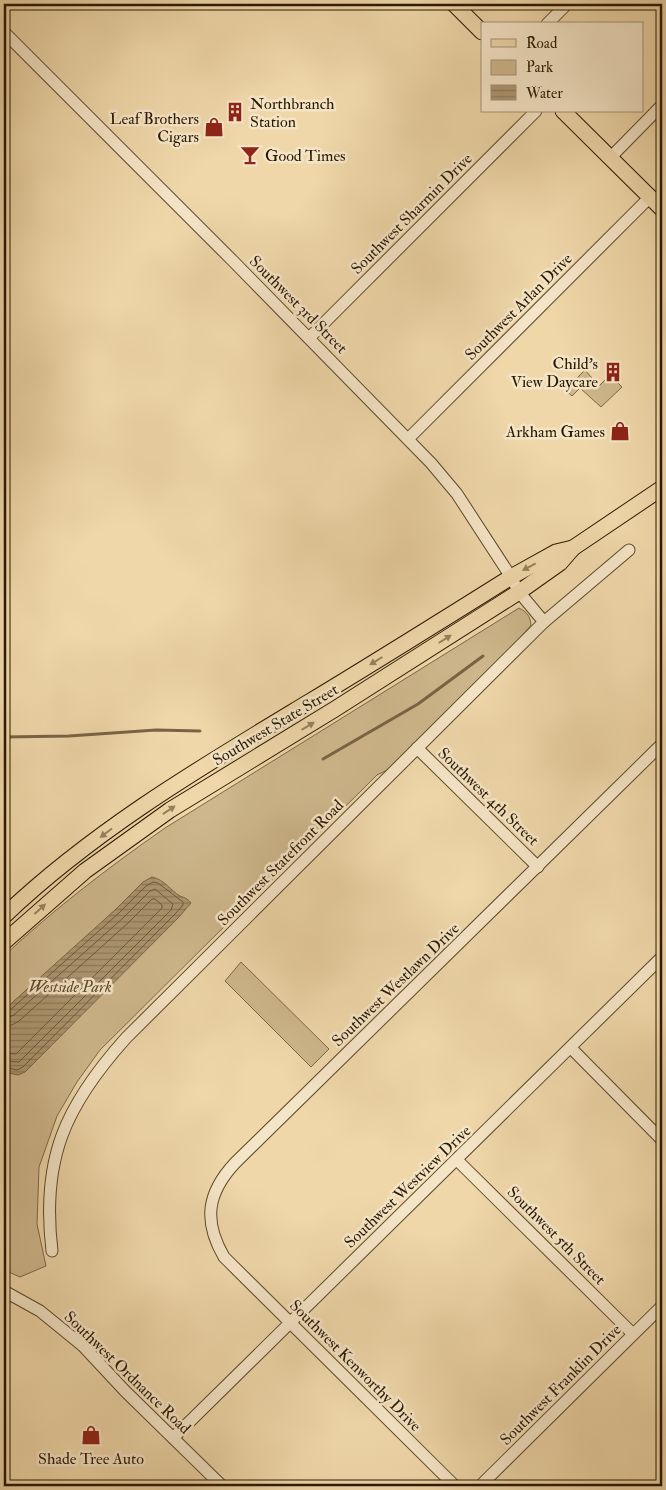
<svg xmlns="http://www.w3.org/2000/svg" width="666" height="1490" font-family="'IM FELL Double Pica',serif">
  <style>
    .park { fill: #ceb78c; stroke: #7c6846 }
    .water { fill: url(#water-rules); stroke: #786444 }
    .lines { fill: none; stroke-linecap: round; stroke-linejoin: round }
    .shore { stroke: #6b5838; stroke-width: 1 }
    .stream { stroke: #786444; stroke-width: 3 }
    .minor-casing { stroke: #5b482b; stroke-width: 13 }
    .major-casing { stroke: #2a1901; stroke-width: 17 }
    .minor { stroke: #f5e5c7; stroke-width: 11 }
    .major { stroke: #efd7a9; stroke-width: 15 }
    .oneway { fill: #96825d }
    .labels { text-anchor: middle; stroke-width: 5; stroke-linejoin: round; paint-order: stroke }
    .poi-label { font-size: 16px; fill: #2a1901; stroke: #f5e5c7; text-anchor: end }
    .street-label { font-size: 16px; fill: #2a1901; stroke: #f5e5c7 }
    .park-label { font-size: 16px; font-style: italic; fill: #5b482b; stroke: #f5e5c7 }
  </style>
  <defs>
    <pattern id="water-rules" width="6" height="5" patternUnits="userSpaceOnUse" patternTransform="scale(1.25)"><rect width="6" height="5" fill="#ac9670"/><path d="M0 2.5h6" fill="none" stroke="#8c7a5a"/></pattern>
  </defs>
  <rect width="100%" height="100%" fill="#efd7a9"/>
  <filter id="stains"><feTurbulence type="fractalNoise" baseFrequency=".004" numOctaves="4"/><feColorMatrix values="0 0 0 0 .2 0 0 0 0 .09 0 0 0 0 .02 0 0 0 .5 -.17"/></filter>
  <radialGradient id="worn" r=".72"><stop offset=".6" stop-color="#630" stop-opacity="0"/><stop offset="1" stop-color="#630" stop-opacity=".3"/></radialGradient>
  <g class="park">
    <polygon points="585,370 599,386 610,375 622,387 601,407 580,388 572,396 565,390"/>
    <path d="M519 608C527 612 530 616 531 625L520 638 389 769 377 775 100 1050 77 1082 57 1116 39 1167 37 1224 46 1266 20 1277 4 1270V956C54 909 109 867 165 828Z"/>
    <polygon points="241,962 329,1049 311,1067 225,981"/>
  </g>
  <path class="water" d="M152 877C165 880 170 890 180 896 185 898 187 898 191 903L179 917 25 1072 18 1075 4 1072V1010L115 910 143 882Z"/>
  <g class="lines">
    <g class="shore">
      <polyline points="4,1013 9,1011 119,913 146,886 153,882 158,883 183,902 183,905 175,914 23,1067 17,1070 4,1067"/>
      <polyline points="4,1019 14,1015 123,918 150,891 155,889 173,904 171,910 19,1062 4,1061"/>
      <polyline points="4,1026 12,1025 19,1021 128,923 152,899 155,899 162,905 162,908 16,1054 4,1053"/>
    </g>
    <g class="stream">
      <polyline points="4,737 69,736 156,730 200,731"/>
      <polyline points="323,759 418,704 483,656"/>
    </g>
    <defs>
      <g id="minor">
        <polyline points="547,24 567,4"/>
        <polyline points="4,32 233,261 431,463 457,494 511,577 519,592 544,622"/>
        <polyline points="610,158 662,105"/>
        <polyline points="309,338 536,111"/>
        <polyline points="409,438 650,197"/>
        <polyline points="417,748 538,867"/>
        <polyline points="571,1048 662,1140"/>
        <polyline points="457,1160 633,1334"/>
        <path d="M52 1251C41 1159 65 1106 126 1038L544 622 629 550"/>
        <polyline points="4,1291 40,1311 83,1346 125,1391 222,1486"/>
        <polyline points="173,1438 662,957"/>
        <path d="M455 1486 224 1257C203 1221 207 1193 235 1163L662 744"/>
        <polyline points="480,1486 662,1306"/>
      </g>
      <g id="major">
        <polyline points="454,4 482,32"/>
        <polyline points="563,111 662,209"/>
        <path d="M4 916C94 830 203 766 309 702 377 661 444 619 511 577L556 552 573 548"/>
        <polyline points="4,942 85,871 170,810 335,709 519,592 560,563 573,548 662,488"/>
      </g>
    </defs>
    <use href="#minor" class="minor-casing"/>
    <use href="#major" class="major-casing"/>
    <use href="#minor" class="minor"/>
    <use href="#major" class="major"/>
  </g>
  <defs><path id="oneway-solid" d="M-6-.8H1V-3.2L6.5 0L1 3.2V.8H-6Z" transform="scale(1.25)"/></defs>
  <g class="oneway">
    <use href="#oneway-solid" transform="translate(529 567) rotate(152)"/>
    <use href="#oneway-solid" transform="translate(445 639) rotate(-32)"/>
    <use href="#oneway-solid" transform="translate(376 661) rotate(148)"/>
    <use href="#oneway-solid" transform="translate(308 726) rotate(-31)"/>
    <use href="#oneway-solid" transform="translate(169 810) rotate(-34)"/>
    <use href="#oneway-solid" transform="translate(106 833) rotate(143)"/>
    <use href="#oneway-solid" transform="translate(40 909) rotate(-42)"/>
  </g>
  <defs>
    <symbol id="building-bare" viewBox="-9 -9 18 18"><path d="M-4-6H4V6H1V3H-1V6H-4ZM-2.5-4.3h1.7v1.8h-1.7ZM.8-4.3h1.7v1.8H.8ZM-2.5-1h1.7V.8h-1.7ZM.8-1h1.7V.8H.8Z" fill="#8f2418" stroke="#f5e5c7" stroke-width="2.5" paint-order="stroke"/></symbol>
    <symbol id="shop-bare" viewBox="-9 -9 18 18"><path d="M-5-2.5h2.3a2.7 3.5 0 0 1 5.4 0H5L5.5 6h-11ZM-1.5-2.5h3a1.5 2.3 0 0 0-3 0Z" fill="#8f2418" stroke="#f5e5c7" stroke-width="2.5" paint-order="stroke"/></symbol>
    <symbol id="bar-bare" viewBox="-9 -9 18 18"><path d="M-6-5H6L.8 .8V4.5H3.5V6h-7V4.5H-.8V.8Z" fill="#8f2418" stroke="#f5e5c7" stroke-width="2.5" paint-order="stroke"/></symbol>
  </defs>
  <g fill-rule="evenodd">
    <use href="#building-bare" x="221" y="98" width="28" height="28"/>
    <use href="#shop-bare" x="200" y="113" width="28" height="28"/>
    <use href="#bar-bare" x="236" y="141" width="28" height="28"/>
    <use href="#building-bare" x="599" y="358" width="28" height="28"/>
    <use href="#shop-bare" x="606" y="417" width="28" height="28"/>
    <use href="#shop-bare" x="77" y="1421" width="28" height="28"/>
  </g>
  <g class="labels">
    <g class="poi-label">
      <text x="250" y="109" text-anchor="start">Northbranch<tspan x="250" dy="18">Station</tspan></text>
      <text x="199" y="124">Leaf Brothers<tspan x="199" dy="18">Cigars</tspan></text>
      <text x="265" y="161" text-anchor="start">Good Times</text>
      <text x="598" y="369">Child's<tspan x="598" dy="18">View Daycare</tspan></text>
      <text x="605" y="437">Arkham Games</text>
      <text x="91" y="1464" text-anchor="middle">Shade Tree Auto</text>
    </g>
    <g class="street-label">
      <text transform="translate(411 213) rotate(-45)" y="6">Southwest Sharmin Drive</text>
      <text transform="translate(299 304) rotate(45)" y="6">Southwest 3rd Street</text>
      <text transform="translate(518 306) rotate(-45)" y="6">Southwest Arlan Drive</text>
      <text transform="translate(275 724) rotate(-31)" y="6">Southwest State Street</text>
      <text transform="translate(489 796) rotate(44)" y="6">Southwest 4th Street</text>
      <text transform="translate(280 862) rotate(-45)" y="6">Southwest Statefront Road</text>
      <text transform="translate(395 984) rotate(-44)" y="6">Southwest Westlawn Drive</text>
      <text transform="translate(407 1186) rotate(-44)" y="6">Southwest Westview Drive</text>
      <text transform="translate(557 1235) rotate(45)" y="6">Southwest 5th Street</text>
      <text transform="translate(356 1365) rotate(45)" y="6">Southwest Kenworthy Drive</text>
      <text transform="translate(128 1372) rotate(44)" y="6">Southwest Ordnance Road</text>
      <text transform="translate(560 1384) rotate(-45)" y="6">Southwest Franklin Drive</text>
    </g>
    <g class="park-label">
      <text x="70" y="992">Westside Park</text>
    </g>
  </g>
  <rect width="666" height="1490" fill="none" stroke="#efd7a9" stroke-width="20"/>
  <rect x="5" y="5" width="656" height="1480" fill="none" stroke="#2a1901" stroke-width="2.5"/>
  <rect x="10" y="10" width="646" height="1470" fill="none" stroke="#2a1901"/>
  <rect x="481" y="22" width="162" height="90" fill="#f5e5c7" stroke="#a49378"/>
  <rect x="491" y="39" width="25" height="8" fill="#efd7a9" stroke="#a49378"/>
  <text x="526" y="48" font-size="15" fill="#2a1901">Road</text>
  <rect x="491" y="60" width="25" height="15" fill="#ceb78c" stroke="#a49378"/>
  <text x="526" y="72" font-size="15" fill="#2a1901">Park</text>
  <rect x="491" y="85" width="25" height="15" fill="url(#water-rules)" stroke="#a49378"/>
  <text x="526" y="98" font-size="15" fill="#2a1901">Water</text>
  <rect width="100%" height="100%" filter="url(#stains)"/>
  <rect width="100%" height="100%" fill="url(#worn)"/>
</svg>
